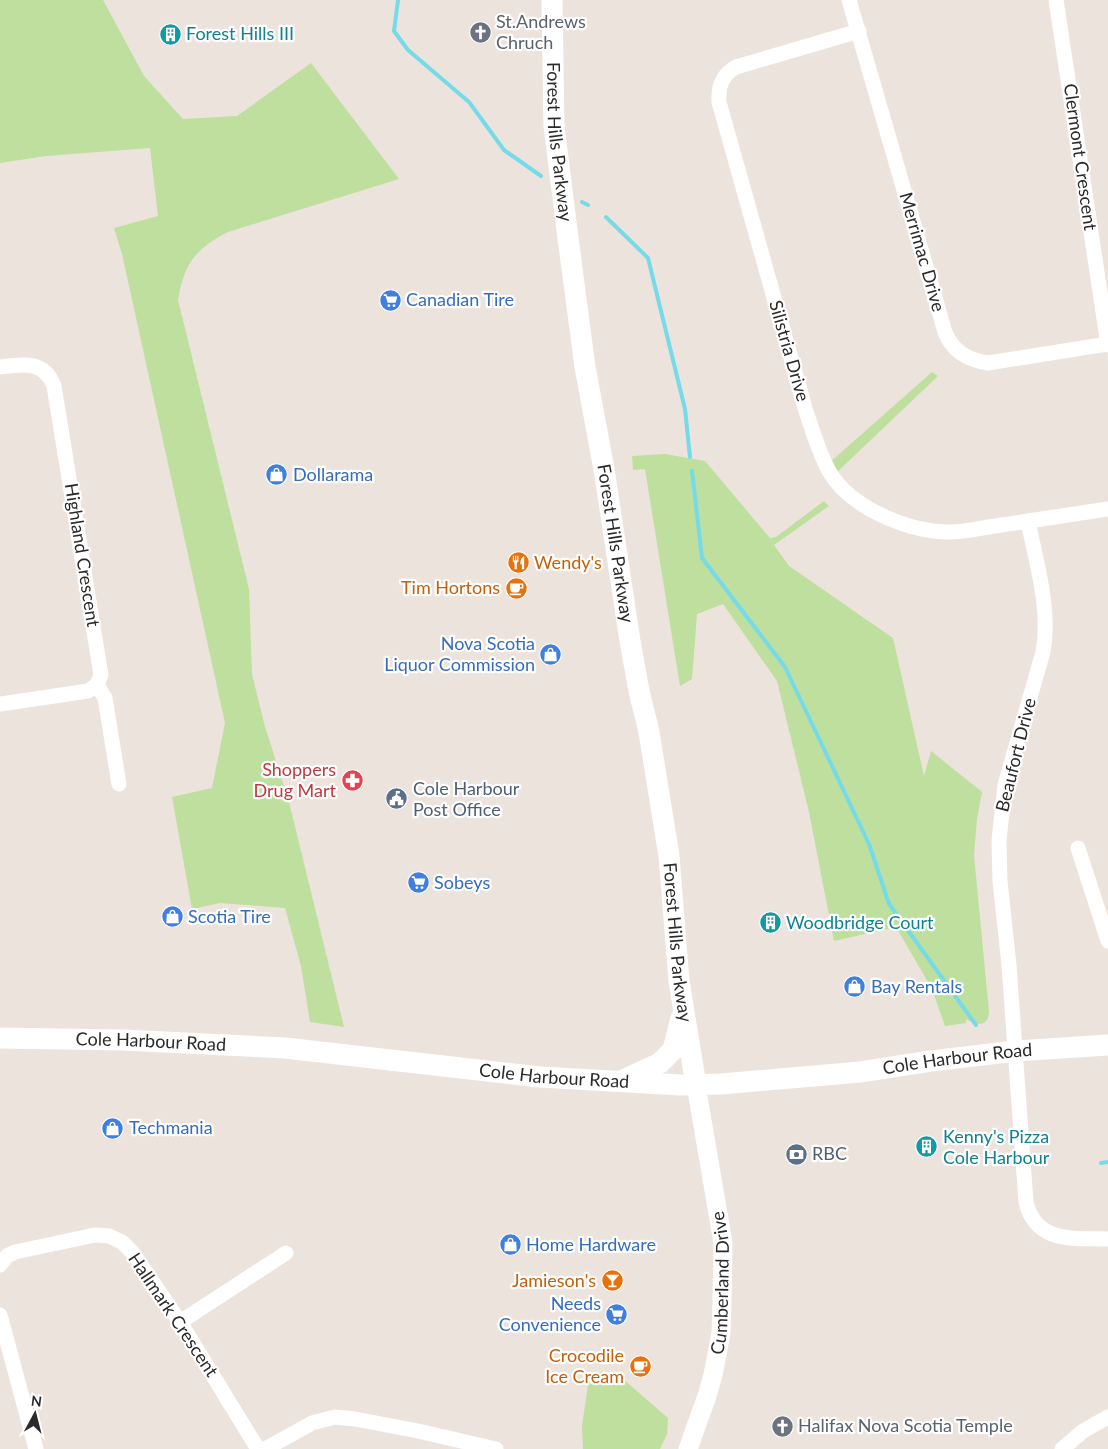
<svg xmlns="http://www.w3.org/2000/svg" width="1108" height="1449" font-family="Lato,sans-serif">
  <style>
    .green { fill: #bedf9d }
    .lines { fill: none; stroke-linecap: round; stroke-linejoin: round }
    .stream { stroke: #76dbe8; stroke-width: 4 }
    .minor { stroke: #fff; stroke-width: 15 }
    .tertiary { stroke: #fff; stroke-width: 19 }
    .secondary { stroke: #fff; stroke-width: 21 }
    .labels { text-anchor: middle; stroke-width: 4.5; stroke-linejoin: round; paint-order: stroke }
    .worship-label { font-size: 18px; fill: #5b616d; stroke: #fff; text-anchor: start }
    .culture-label { font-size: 18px; fill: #0d838f; stroke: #fff; text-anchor: start }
    .street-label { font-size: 18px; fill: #2a2a2a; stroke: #fff }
    .shop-label { font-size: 18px; fill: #366cbe; stroke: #fff; text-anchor: start }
    .food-label { font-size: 18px; fill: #c56008; stroke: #fff; text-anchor: end }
    .health-label { font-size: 18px; fill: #be3a42; stroke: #fff; text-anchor: end }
    .service-label { font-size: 18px; fill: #4e5e75; stroke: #fff; text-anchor: start }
  </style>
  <rect width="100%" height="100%" fill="#ece3dd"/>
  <g class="green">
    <path d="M0 0H103L144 76 183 119 237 116 311 63 399 179 228 232C195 249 184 264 178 300L249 589 252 674 265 727 288 798 344 1027 310 1022 301 966 285 908 220 903 192 909 172 797 212 788 225 723 122 254 114 228 158 216 150 148 46 156 0 163Z"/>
    <polygon points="932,372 938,376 835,474 828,464"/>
    <path d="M665 454 705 461 770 538 776 537 824 501 829 506 774 545 789 566 893 638 924 776 931 751 982 792 977 819 974 855 989 1012C988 1028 976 1025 966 1019V1023L945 1026 932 989 896 927 834 941 809 812 777 681 723 604 697 614 692 679 680 686 645 469 633 470 632 456Z"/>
    <polygon points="590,1372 616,1373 668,1418 667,1434 660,1449 583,1449 582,1426"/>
  </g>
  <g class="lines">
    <g class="stream">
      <polyline points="398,0 394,31 408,50 469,102 504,150 541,176"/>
      <polyline points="582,202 588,205"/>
      <polyline points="606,217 648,258 685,409 690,457"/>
      <polyline points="692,471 702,558 785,667 869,844 889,904 976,1025"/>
      <polyline points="1101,1163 1108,1162"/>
    </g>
    <g class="minor">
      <path d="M849 0 945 332C952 351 968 360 988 363L1108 344"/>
      <polyline points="1056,0 1108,345"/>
      <path d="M859 31 736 67C722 75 718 86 719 102L805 408C812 429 818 451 829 471 849 507 907 531 946 532 962 533 980 528 995 526 1033 520 1070 515 1108 509"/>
      <path d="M0 367C23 364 44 360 54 386L101 675 97 685 88 691 0 704"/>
      <path d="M1028 521C1036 562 1051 610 1043 652L1005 785 999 840 1000 881 1009 965 1026 1202C1036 1244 1074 1238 1108 1239"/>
      <polyline points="97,685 105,698 119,784"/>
      <polyline points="1078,848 1108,941"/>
      <polyline points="0,1265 7,1256 15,1252 95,1235 109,1236 122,1242 132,1252 180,1322 258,1449"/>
      <polyline points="0,1315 36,1449"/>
      <polyline points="180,1322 286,1253"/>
      <polyline points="265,1449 312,1423 335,1417 355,1419 418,1431 496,1449"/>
      <polyline points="1062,1449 1083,1431 1108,1417"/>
    </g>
    <path class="tertiary" id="s1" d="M688 1449 707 1396 713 1375 721 1333 722 1302 723 1243 696 1085"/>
    <g class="secondary">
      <path id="s2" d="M552 0 554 126 568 238 585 367 604 469 630 641 639 691 649 732 669 856 679 981 696 1085"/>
      <path id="s3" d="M0 1038 123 1040 285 1048 540 1077 681 1085 721 1084 860 1072 931 1061 1016 1051 1108 1045"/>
      <polyline points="623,1080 660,1063 673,1050 681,1018"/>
    </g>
  </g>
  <defs>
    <symbol id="church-disc" viewBox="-11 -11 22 22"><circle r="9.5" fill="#6b7280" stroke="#fff"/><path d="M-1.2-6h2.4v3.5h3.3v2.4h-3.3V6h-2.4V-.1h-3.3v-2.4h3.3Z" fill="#fff"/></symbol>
    <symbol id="building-disc" viewBox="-11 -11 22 22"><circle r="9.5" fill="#0f9aa8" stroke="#fff"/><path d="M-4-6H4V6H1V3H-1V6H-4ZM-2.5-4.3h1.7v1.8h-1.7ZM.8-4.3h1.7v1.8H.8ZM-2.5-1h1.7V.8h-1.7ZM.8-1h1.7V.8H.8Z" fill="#fff"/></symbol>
    <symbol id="supermarket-disc" viewBox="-11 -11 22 22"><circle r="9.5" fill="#3f7fe0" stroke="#fff"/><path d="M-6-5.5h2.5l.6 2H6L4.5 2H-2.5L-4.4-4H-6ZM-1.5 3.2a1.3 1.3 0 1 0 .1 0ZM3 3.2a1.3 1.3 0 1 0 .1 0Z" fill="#fff"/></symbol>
    <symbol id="shop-disc" viewBox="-11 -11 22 22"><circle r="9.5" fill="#3f7fe0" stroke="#fff"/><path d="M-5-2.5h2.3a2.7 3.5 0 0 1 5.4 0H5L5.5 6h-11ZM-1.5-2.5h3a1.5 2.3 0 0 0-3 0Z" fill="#fff"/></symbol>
    <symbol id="restaurant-disc" viewBox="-11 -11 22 22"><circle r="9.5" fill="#e8710a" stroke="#fff"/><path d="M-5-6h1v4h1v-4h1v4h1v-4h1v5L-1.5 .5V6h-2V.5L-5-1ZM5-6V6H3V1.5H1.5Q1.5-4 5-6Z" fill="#fff"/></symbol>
    <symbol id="cafe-disc" viewBox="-11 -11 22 22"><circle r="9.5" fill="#e8710a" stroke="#fff"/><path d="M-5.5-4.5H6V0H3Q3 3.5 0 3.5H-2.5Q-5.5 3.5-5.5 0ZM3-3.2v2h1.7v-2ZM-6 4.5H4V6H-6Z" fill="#fff"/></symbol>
    <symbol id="pharmacy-disc" viewBox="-11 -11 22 22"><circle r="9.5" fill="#e0444e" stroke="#fff"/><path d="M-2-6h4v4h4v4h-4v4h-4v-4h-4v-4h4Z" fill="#fff"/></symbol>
    <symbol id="civic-disc" viewBox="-11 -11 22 22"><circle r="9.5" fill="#5c6f8a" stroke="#fff"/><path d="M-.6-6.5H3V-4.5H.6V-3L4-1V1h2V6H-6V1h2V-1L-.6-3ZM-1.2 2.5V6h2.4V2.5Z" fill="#fff"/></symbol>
    <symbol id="bank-disc" viewBox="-11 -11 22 22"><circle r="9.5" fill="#5c6f8a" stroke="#fff"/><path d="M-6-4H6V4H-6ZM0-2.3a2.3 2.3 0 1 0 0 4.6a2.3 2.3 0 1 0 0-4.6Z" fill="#fff"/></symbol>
    <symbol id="bar-disc" viewBox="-11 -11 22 22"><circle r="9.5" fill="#e8710a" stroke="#fff"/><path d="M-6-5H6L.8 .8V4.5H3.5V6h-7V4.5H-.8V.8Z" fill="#fff"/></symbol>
  </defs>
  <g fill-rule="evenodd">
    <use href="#church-disc" x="468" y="20" width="25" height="25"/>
    <use href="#building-disc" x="158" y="22" width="25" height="25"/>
    <use href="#supermarket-disc" x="378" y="288" width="25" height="25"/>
    <use href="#shop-disc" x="264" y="462" width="25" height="25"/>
    <use href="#restaurant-disc" x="506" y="550" width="25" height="25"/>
    <use href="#cafe-disc" x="504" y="576" width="25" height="25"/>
    <use href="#shop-disc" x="538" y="642" width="25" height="25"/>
    <use href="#pharmacy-disc" x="340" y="768" width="25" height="25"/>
    <use href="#civic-disc" x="384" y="786" width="25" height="25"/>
    <use href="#supermarket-disc" x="406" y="870" width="25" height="25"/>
    <use href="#shop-disc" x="160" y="904" width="25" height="25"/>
    <use href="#building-disc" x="758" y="910" width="25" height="25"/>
    <use href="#shop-disc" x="842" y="974" width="25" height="25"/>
    <use href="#shop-disc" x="100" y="1116" width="25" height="25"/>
    <use href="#building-disc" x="914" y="1134" width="25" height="25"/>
    <use href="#bank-disc" x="784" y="1142" width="25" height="25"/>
    <use href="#shop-disc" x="498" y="1232" width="25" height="25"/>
    <use href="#bar-disc" x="600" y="1268" width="25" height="25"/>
    <use href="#supermarket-disc" x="604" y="1302" width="25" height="25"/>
    <use href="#cafe-disc" x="628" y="1354" width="25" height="25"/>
    <use href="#church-disc" x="770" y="1414" width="25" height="25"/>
  </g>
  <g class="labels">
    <g class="worship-label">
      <text x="496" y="28">St.Andrews<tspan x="496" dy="21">Chruch</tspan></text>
      <text x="798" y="1432">Halifax Nova Scotia Temple</text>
    </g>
    <g class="culture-label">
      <text x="186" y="40">Forest Hills III</text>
      <text x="786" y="929">Woodbridge Court</text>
      <text x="943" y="1143">Kenny's Pizza<tspan x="943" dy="21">Cole Harbour</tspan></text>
    </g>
    <g class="street-label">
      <text dy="6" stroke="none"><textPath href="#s2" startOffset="142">Forest Hills Parkway</textPath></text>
      <text transform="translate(1080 157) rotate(82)" y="6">Clermont Crescent</text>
      <text transform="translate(922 252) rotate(74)" y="6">Merrimac Drive</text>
      <text transform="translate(789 351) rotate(74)" y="6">Silistria Drive</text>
      <text dy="6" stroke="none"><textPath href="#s2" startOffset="548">Forest Hills Parkway</textPath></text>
      <text transform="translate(82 555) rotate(81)" y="6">Highland Crescent</text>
      <text transform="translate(1016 755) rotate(-76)" y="6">Beaufort Drive</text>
      <text dy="6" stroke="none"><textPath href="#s2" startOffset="952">Forest Hills Parkway</textPath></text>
      <text dy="6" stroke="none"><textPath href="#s3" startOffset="151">Cole Harbour Road</textPath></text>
      <text dy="6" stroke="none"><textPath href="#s3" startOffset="961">Cole Harbour Road</textPath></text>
      <text dy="6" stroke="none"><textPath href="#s3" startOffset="556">Cole Harbour Road</textPath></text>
      <text dy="6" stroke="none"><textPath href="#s1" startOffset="171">Cumberland Drive</textPath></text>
      <text transform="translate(173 1315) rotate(56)" y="6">Hallmark Crescent</text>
    </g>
    <g class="shop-label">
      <text x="406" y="306">Canadian Tire</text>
      <text x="293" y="481">Dollarama</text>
      <text x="535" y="650" text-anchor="end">Nova Scotia<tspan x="535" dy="21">Liquor Commission</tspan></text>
      <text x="434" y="889">Sobeys</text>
      <text x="188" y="923">Scotia Tire</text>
      <text x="871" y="993">Bay Rentals</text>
      <text x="129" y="1134">Techmania</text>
      <text x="526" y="1251">Home Hardware</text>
      <text x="601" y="1310" text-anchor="end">Needs<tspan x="601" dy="21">Convenience</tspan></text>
    </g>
    <g class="food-label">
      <text x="534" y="569" text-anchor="start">Wendy's</text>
      <text x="500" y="594">Tim Hortons</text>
      <text x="596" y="1287">Jamieson's</text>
      <text x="624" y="1362">Crocodile<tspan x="624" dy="21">Ice Cream</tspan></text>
    </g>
    <g class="health-label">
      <text x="336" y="776">Shoppers<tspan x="336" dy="21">Drug Mart</tspan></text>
    </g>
    <g class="service-label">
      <text x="413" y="795">Cole Harbour<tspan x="413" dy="21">Post Office</tspan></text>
      <text x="812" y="1160">RBC</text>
    </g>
  </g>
  <g transform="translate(35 1414) rotate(7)" stroke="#ffffff" stroke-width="4" paint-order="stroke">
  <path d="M0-4L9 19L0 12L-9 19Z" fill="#2a2a2a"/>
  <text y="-8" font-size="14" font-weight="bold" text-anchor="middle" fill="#2a2a2a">N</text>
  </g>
</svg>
